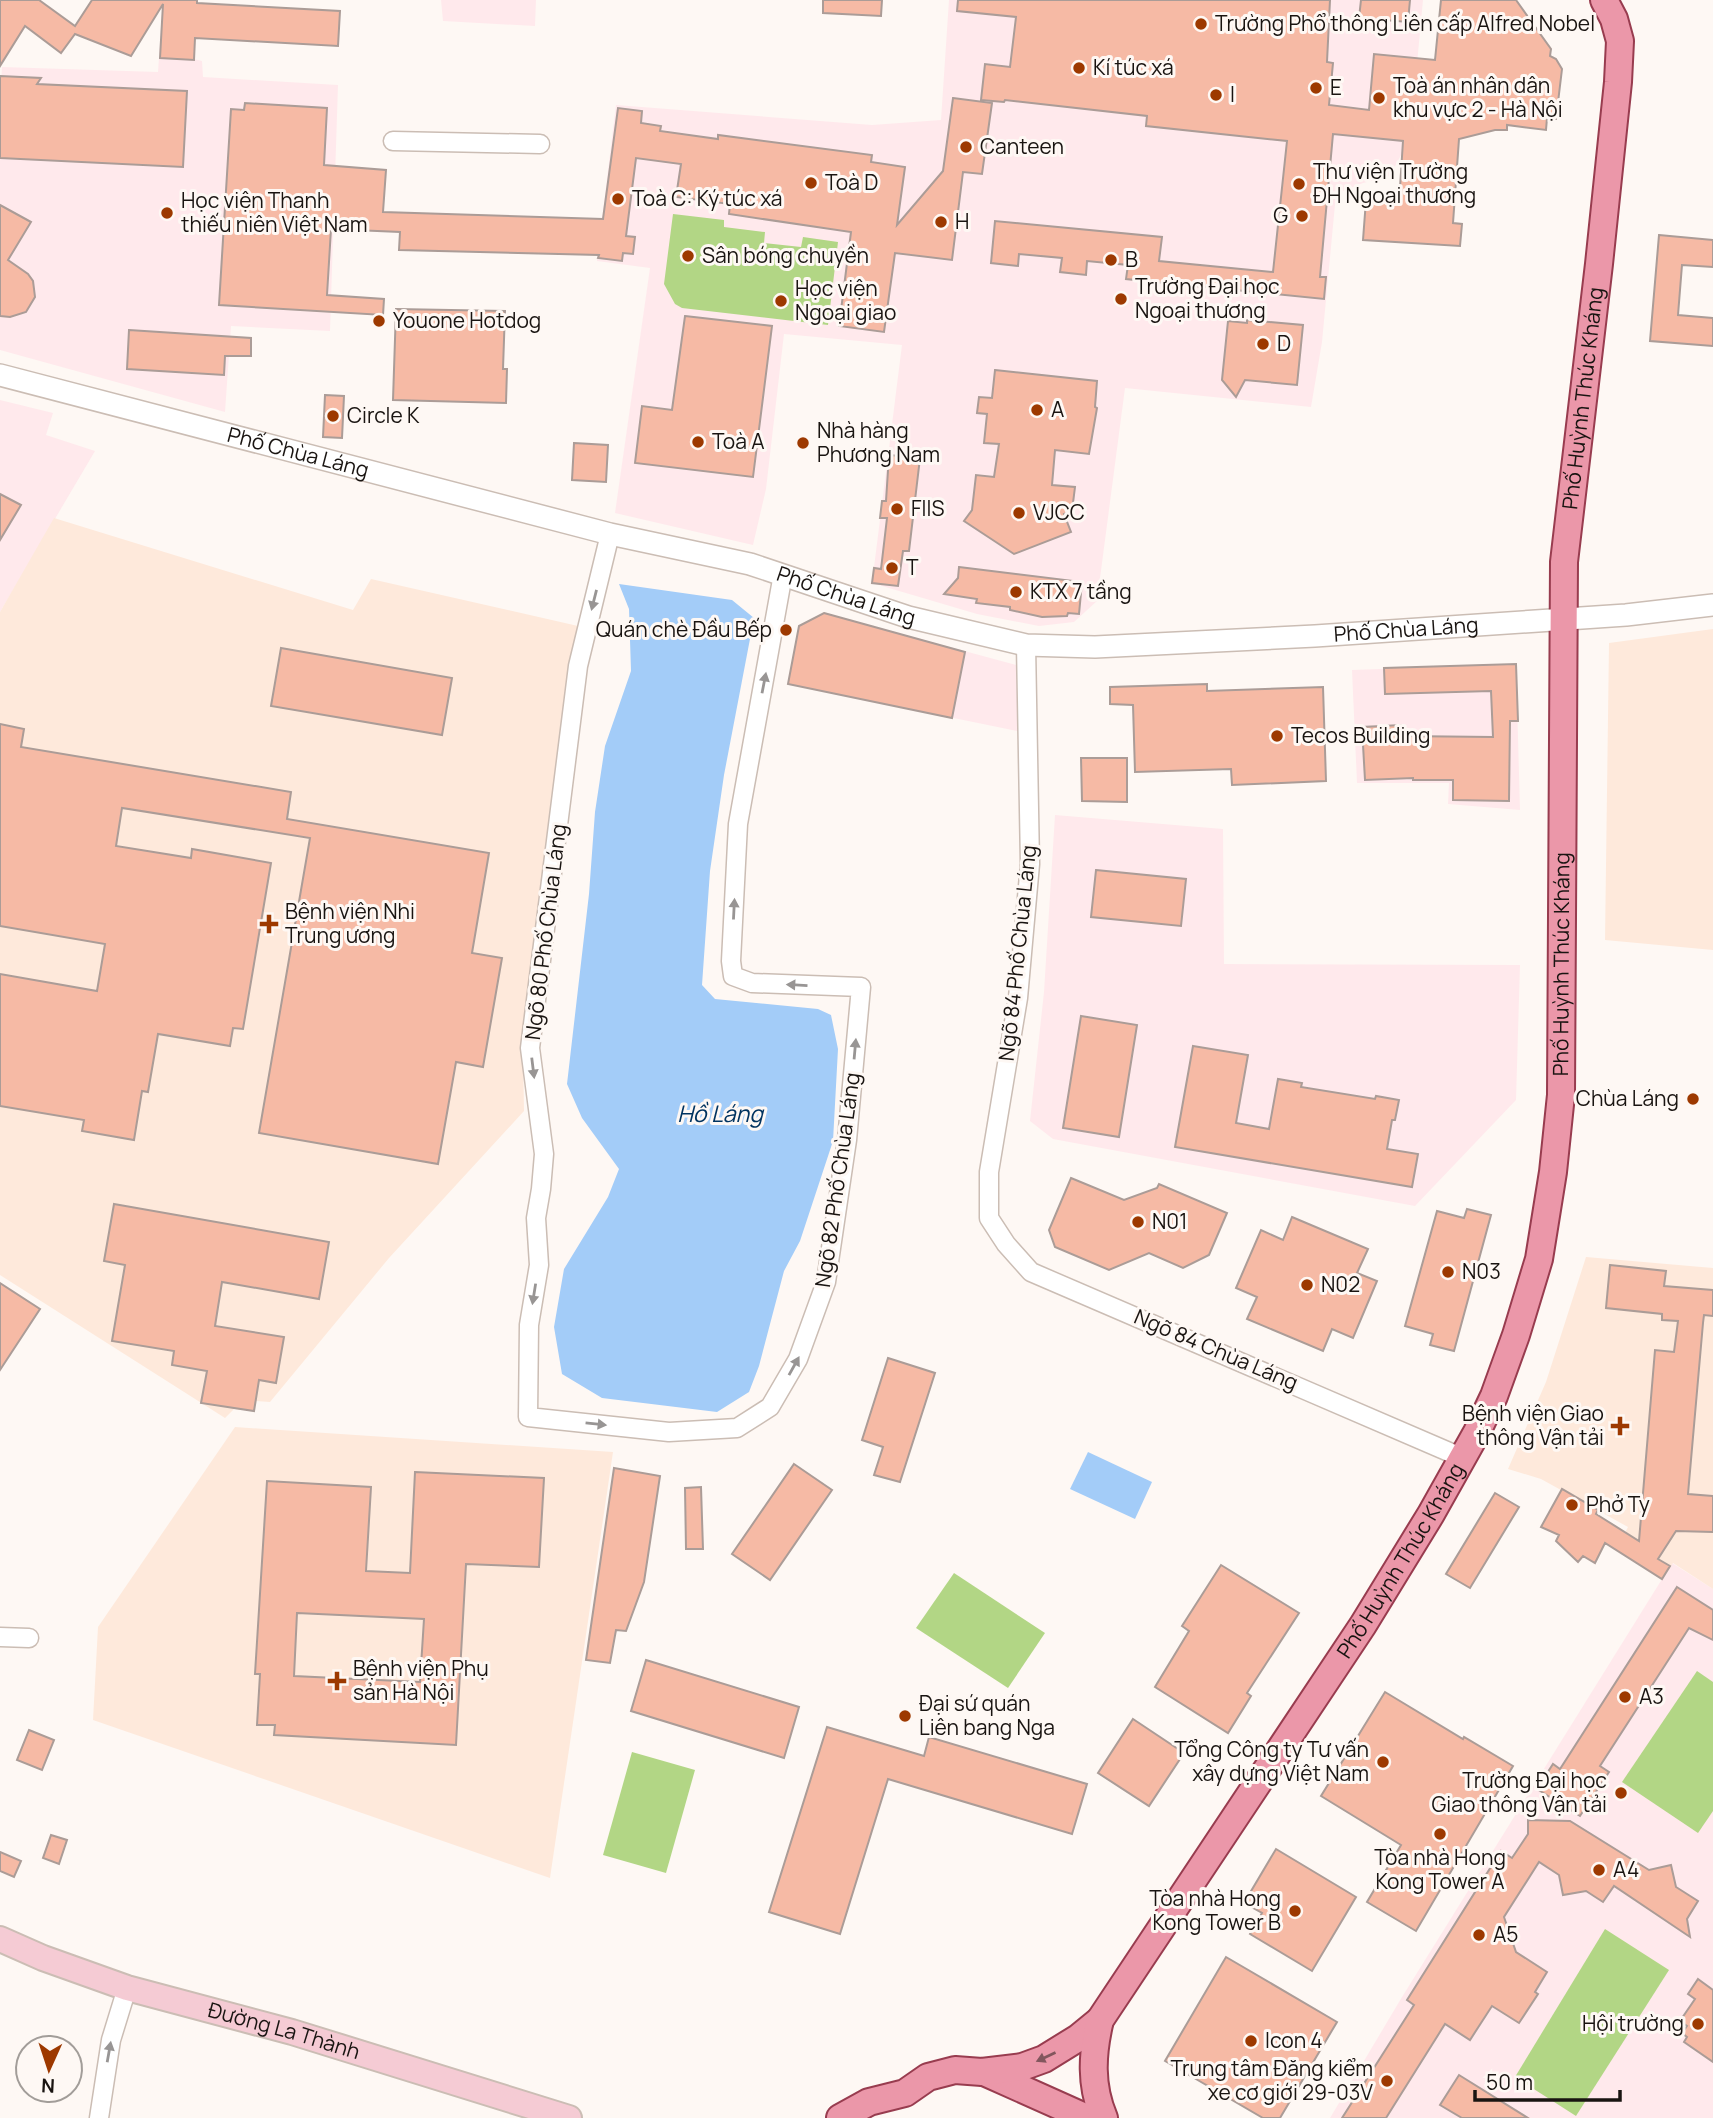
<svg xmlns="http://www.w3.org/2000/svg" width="1713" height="2118" font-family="Manrope,sans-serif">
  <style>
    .commercial { fill: #ffe9ec }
    .built { fill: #fee9db }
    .green { fill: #b2d685 }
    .water { fill: #a3ccf8 }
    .building { fill: #f6baa5; stroke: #ab9c97; stroke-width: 2; fill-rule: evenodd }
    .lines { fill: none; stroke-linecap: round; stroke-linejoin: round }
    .minor-casing { stroke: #cbbdb4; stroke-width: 21 }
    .tertiary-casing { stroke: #cbbdb4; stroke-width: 24 }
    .secondary-casing { stroke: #cbbdb4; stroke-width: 28 }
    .primary-casing { stroke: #983c4f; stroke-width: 30 }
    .minor { stroke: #fff; stroke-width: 18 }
    .tertiary { stroke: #fff; stroke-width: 21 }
    .secondary { stroke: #f5cbd4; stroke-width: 24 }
    .primary { stroke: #eb97a9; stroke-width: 26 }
    .oneway { fill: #989594 }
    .oneway2 { fill: #82565d }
    .poi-dot { fill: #9d3900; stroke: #fef8f4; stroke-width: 2.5 }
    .labels { text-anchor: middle; stroke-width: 6; stroke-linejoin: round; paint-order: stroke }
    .poi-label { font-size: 21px; fill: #191411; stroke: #fef8f4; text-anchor: start }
    .street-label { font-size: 21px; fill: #191411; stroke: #fef8f4 }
    .water-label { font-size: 23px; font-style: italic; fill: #003360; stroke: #fef8f4 }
  </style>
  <rect width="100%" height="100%" fill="#fef8f4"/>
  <g class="commercial">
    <polygon points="163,0 197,0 194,59 202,61 203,77 338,85 330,331 231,326 225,412 0,350 0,101 2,67 158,72"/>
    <polygon points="441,0 536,0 535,26 443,21"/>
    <polygon points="949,0 1423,0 1410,138 1390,176 1363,183 1336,194 1322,342 1311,407 1125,388 1097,601 1074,622 1039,626 977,614 872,583 902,345 784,334 766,489 753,545 615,513 650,268 597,261 616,105 872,125 941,120"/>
    <polygon points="0,400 53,413 46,435 95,451 0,612"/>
    <polygon points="824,613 1020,666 1017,731 788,684 799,626"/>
    <polygon points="1516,664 1520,810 1448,804 1449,783 1357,783 1352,670"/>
    <polygon points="1055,815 1223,829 1224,964 1520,965 1516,1100 1415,1206 1053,1139 1030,1121 1044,992"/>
    <polygon points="1672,1563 1713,1589 1713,2118 1330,2118 1402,1997"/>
  </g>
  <g class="built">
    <polygon points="54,518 353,610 371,579 578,626 552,793 523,1054 524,1111 389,1258 270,1402 256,1401 254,1411 234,1409 225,1418 0,1275 0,612"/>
    <polygon points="1713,629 1713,950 1605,940 1609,643"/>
    <polygon points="1586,1257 1713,1268 1713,1589 1673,1563 1662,1579 1616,1550 1628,1527 1541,1479 1508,1469 1546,1382"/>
    <polygon points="235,1427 613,1452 550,1878 93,1720 98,1627"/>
  </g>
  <g class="green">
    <polygon points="673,214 724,220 724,227 765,232 764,243 801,247 803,237 838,242 828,325 682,308 675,304 664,284"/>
    <polygon points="954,1573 1045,1633 1008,1688 916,1628"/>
    <polygon points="1697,1671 1713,1682 1713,1811 1698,1833 1622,1782"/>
    <polygon points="632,1752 695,1770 666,1873 603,1855"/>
    <polygon points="1605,1929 1669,1970 1576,2116 1515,2077"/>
  </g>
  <g class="water">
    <polygon points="619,584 732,600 754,618 724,775 710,871 702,985 715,999 818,1009 831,1015 838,1049 833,1141 800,1241 784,1271 759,1366 749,1392 717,1412 602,1398 562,1374 554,1327 564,1269 608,1197 619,1169 582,1118 567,1084 589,894 595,812 605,746 631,671 629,609"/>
    <polygon points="1088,1452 1152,1482 1135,1519 1070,1489"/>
  </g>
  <g class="building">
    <polygon points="0,0 39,0 75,26 92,0 197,0 197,3 340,11 338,46 195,38 194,60 160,58 163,4 131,56 75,34 61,53 25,26 0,66"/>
    <polygon points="823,0 882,0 881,16 823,13"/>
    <polygon points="958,0 1330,0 1327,62 1333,63 1329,105 1369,110 1374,54 1435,60 1441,0 1516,0 1551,49 1550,56 1556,59 1562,69 1556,119 1547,118 1546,130 1507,125 1507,130 1495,130 1459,139 1453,223 1462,224 1460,246 1363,240 1366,200 1399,203 1403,141 1333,134 1320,277 1326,277 1324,299 1126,279 1128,265 1087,261 1086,275 1060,272 1062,258 1019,254 1018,266 991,263 995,221 1162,237 1159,261 1273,272 1287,141 1146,126 1147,116 1005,100 1004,102 981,100 985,64 1010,67 1016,17 957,11"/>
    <polygon points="1361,0 1410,0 1408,22 1359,18"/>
    <polygon points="0,76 41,78 37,84 187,91 183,167 0,158"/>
    <polygon points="953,98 992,103 982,174 963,172 952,260 895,253 884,332 839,326 851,232 729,214 730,204 676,197 681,164 636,158 626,236 635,237 633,254 623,253 622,261 598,258 599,255 399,250 400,232 331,229 327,295 384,299 383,315 219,305 231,109 244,110 245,103 327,108 324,165 386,170 383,212 603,219 618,108 642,111 641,123 661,126 660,131 718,139 718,135 872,155 871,162 905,167 897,225 943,171"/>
    <polygon points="0,205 31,222 8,260 28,274 33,281 35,297 26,312 10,317 0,316"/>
    <polygon points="1659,235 1713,240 1713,267 1682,265 1678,315 1713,318 1713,346 1650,341"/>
    <polygon points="396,309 505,311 503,369 507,369 506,403 393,400"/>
    <polygon points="685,316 772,326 753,477 635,463 642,406 672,410"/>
    <polygon points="1247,320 1303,325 1297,385 1245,380 1236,397 1222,380 1228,321 1247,323"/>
    <polygon points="129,330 251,338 251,356 225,356 224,375 127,369"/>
    <polygon points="995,370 1097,381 1095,407 1097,408 1089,454 1055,450 1052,485 1075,487 1072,511 1064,514 1071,532 1014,554 964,521 972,510 976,475 994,477 999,444 984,443 987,414 977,413 979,397 992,398"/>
    <polygon points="325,395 344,396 342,438 323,437"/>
    <polygon points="574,443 608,445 606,482 572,480"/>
    <polygon points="889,455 920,458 909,551 903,551 898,586 872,583 874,568 881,569 887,518 880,518 882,501 886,501"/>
    <polygon points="0,494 21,505 0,540"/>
    <polygon points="959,567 1082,582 1079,614 1068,613 1067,616 1042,617 1010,610 1010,607 976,603 977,599 944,594 958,578"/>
    <polygon points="824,613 965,652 952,718 788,684 799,626"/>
    <polygon points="281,648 452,678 442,735 271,706"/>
    <polygon points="1516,664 1518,721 1510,721 1509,801 1453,800 1453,780 1413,780 1413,778 1365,780 1362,727 1401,725 1402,736 1493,737 1491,691 1385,694 1384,668"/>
    <polygon points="1207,684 1207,691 1323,687 1326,781 1232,785 1231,769 1135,772 1133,705 1110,704 1110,687"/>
    <polygon points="0,724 24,729 21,747 291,792 287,819 489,853 472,953 502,958 483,1067 456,1062 438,1164 259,1133 310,838 122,808 116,846 191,858 192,849 271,863 243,1029 233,1028 230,1046 158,1034 148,1092 142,1091 134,1140 82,1131 84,1120 0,1106 0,974 97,991 105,944 0,926"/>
    <polygon points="1081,758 1127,758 1127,802 1082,801"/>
    <polygon points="1096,870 1186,879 1181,926 1091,917"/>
    <polygon points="1081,1016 1137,1025 1119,1137 1063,1128"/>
    <polygon points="1193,1046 1248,1055 1236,1123 1269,1129 1278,1079 1302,1083 1301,1087 1375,1099 1376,1096 1399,1100 1395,1120 1392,1120 1387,1149 1418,1154 1412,1187 1175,1147"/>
    <polygon points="1071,1178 1124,1200 1157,1188 1159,1184 1227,1213 1209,1255 1183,1268 1149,1253 1109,1270 1055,1247 1049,1230"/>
    <polygon points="114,1204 329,1242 319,1299 222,1282 215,1326 284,1337 276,1383 259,1380 254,1411 201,1403 207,1371 172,1365 174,1351 112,1341 125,1265 104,1261"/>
    <polygon points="1467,1209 1491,1215 1454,1351 1430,1345 1433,1334 1405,1326 1437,1211 1464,1218"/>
    <polygon points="1292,1217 1368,1249 1357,1273 1377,1281 1353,1338 1332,1329 1323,1351 1247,1319 1257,1297 1236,1288 1261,1230 1283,1240"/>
    <polygon points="1610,1265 1666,1271 1664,1286 1713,1290 1713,1316 1704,1315 1703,1323 1688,1494 1713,1496 1713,1532 1676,1531 1658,1559 1670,1566 1662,1579 1605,1543 1595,1563 1583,1556 1578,1562 1556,1541 1559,1535 1541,1527 1562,1489 1598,1510 1596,1514 1639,1541 1655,1350 1674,1352 1678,1321 1662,1320 1662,1314 1606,1308"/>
    <polygon points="0,1283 40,1309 0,1370"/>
    <polygon points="888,1358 935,1373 900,1482 874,1475 883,1447 862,1440"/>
    <polygon points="794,1464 832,1490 770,1580 732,1554"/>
    <polygon points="614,1468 660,1476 644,1582 626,1631 616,1630 610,1663 586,1660"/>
    <path d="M415 1472 544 1478 539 1567 466 1564 456 1745 274 1735 275 1725H257L260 1674H255L267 1481 371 1487 366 1571 410 1573ZM297 1613 424 1619 420 1682 294 1676Z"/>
    <polygon points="701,1487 703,1549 686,1549 685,1488"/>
    <polygon points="1495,1493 1519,1507 1470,1588 1446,1574"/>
    <polygon points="1221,1565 1299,1613 1247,1693 1251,1696 1228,1733 1155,1687 1189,1631 1182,1626"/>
    <polygon points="1677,1587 1713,1610 1713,1640 1689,1628 1600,1766 1609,1772 1580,1816 1537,1789 1553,1764 1560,1769"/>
    <polygon points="646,1660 799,1707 784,1758 631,1711"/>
    <polygon points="1385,1692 1463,1739 1464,1737 1513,1766 1416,1931 1367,1902 1401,1845 1321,1796"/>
    <polygon points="1133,1719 1184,1753 1149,1806 1098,1773"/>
    <polygon points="827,1727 924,1756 929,1737 1087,1784 1072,1834 888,1779 840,1934 769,1912"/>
    <polygon points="29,1730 54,1740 42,1770 17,1760"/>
    <polygon points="1528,1820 1570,1821 1649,1870 1671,1865 1676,1887 1698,1901 1687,1919 1690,1937 1614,1886 1603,1902 1586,1891 1563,1895 1559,1875 1539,1862 1504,1917 1516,1952 1547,1972 1535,1992 1538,1994 1519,2023 1492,2006 1470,2040 1445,2024 1386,2118 1342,2118 1414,2005 1407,2000 1501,1851 1512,1858 1528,1834"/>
    <polygon points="51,1835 67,1840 59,1864 43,1858"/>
    <polygon points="1276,1849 1356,1897 1312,1971 1250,1934 1262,1913 1244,1903"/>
    <polygon points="0,1852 21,1861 14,1877 0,1871"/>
    <polygon points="1226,1957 1337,2022 1280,2118 1263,2118 1165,2061"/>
    <polygon points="1698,1979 1713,1990 1713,2062 1684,2042 1687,2037 1682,2033 1687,2026 1680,2021 1695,1999 1688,1994"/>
    <polygon points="1459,2075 1528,2118 1462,2118 1440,2105"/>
  </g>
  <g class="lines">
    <defs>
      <g id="minor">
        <polyline points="393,141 540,144"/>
        <polyline points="610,534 578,666 530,1048 544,1154 541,1189 536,1218 539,1265 529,1325 528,1417 669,1432 737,1428 770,1407 798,1359 826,1282 847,1140 861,987 752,983 733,976 731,961 738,824 783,574"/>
        <polyline points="1026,645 1030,864 1018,998 989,1172 989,1218 1006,1244 1031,1272 1463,1458"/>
        <polyline points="0,1637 29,1638"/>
        <polyline points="99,2118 111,2040 127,1988"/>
      </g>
      <g id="tertiary">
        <path id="s1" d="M0 375 610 534 750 564 908 617 1026 645 1095 647 1315 636 1626 615 1713 605"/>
      </g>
      <g id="secondary">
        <path id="s2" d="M0 1939 43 1958 127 1988 292 2032 569 2118"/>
      </g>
      <g id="primary">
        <polyline points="984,2072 1087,2118"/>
        <polyline points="840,2118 869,2102 905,2093 928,2077 955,2070 982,2072 1022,2067 1044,2059 1078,2038 1100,2020"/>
        <path id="s3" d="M1104 2118C1090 2085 1092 2054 1100 2020L1363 1625 1431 1514 1477 1432 1494 1396 1516 1335 1539 1259 1553 1172 1561 1095 1564 562 1599 264 1618 82 1620 41 1614 19 1604 0"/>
      </g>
    </defs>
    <use href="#minor" class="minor-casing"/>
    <use href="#tertiary" class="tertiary-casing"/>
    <use href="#secondary" class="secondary-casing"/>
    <use href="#primary" class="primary-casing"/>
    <use href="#minor" class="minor"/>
    <use href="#tertiary" class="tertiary"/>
    <use href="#secondary" class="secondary"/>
    <use href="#primary" class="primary"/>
  </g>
  <defs><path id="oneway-solid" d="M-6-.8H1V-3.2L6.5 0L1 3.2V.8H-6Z" transform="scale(1.75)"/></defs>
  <g class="oneway">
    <use href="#oneway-solid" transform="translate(594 600) rotate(104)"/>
    <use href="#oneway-solid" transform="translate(764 683) rotate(-79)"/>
    <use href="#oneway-solid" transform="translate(734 909) rotate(-87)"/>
    <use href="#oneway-solid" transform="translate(797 985) rotate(-177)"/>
    <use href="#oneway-solid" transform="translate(855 1049) rotate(-85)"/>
    <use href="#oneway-solid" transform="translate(533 1068) rotate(83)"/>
    <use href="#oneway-solid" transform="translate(534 1294) rotate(99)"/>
    <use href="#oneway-solid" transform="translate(794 1366) rotate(-61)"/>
    <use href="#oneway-solid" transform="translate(596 1424) rotate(6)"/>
    <use href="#oneway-solid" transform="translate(109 2052) rotate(-80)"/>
  </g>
  <use class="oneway2" href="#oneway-solid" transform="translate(1046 2057) rotate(155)"/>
  <g class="poi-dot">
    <circle cx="1201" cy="24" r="7"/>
    <circle cx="1079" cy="68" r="7"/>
    <circle cx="1316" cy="88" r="7"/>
    <circle cx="1216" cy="95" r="7"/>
    <circle cx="1379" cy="98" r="7"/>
    <circle cx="966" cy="147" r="7"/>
    <circle cx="811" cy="183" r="7"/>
    <circle cx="1299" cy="184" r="7"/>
    <circle cx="618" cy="199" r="7"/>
    <circle cx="167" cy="213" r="7"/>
    <circle cx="1302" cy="216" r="7"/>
    <circle cx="941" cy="222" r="7"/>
    <circle cx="688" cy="256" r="7"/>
    <circle cx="1111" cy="260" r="7"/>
    <circle cx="1121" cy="299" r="7"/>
    <circle cx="781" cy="301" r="7"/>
    <circle cx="379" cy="321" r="7"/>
    <circle cx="1263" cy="344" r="7"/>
    <circle cx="1037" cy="410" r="7"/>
    <circle cx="333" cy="416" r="7"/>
    <circle cx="698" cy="442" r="7"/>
    <circle cx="803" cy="443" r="7"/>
    <circle cx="897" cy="509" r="7"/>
    <circle cx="1019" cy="513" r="7"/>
    <circle cx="892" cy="568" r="7"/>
    <circle cx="1016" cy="592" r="7"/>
    <circle cx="786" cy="630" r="7"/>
    <circle cx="1277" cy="736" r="7"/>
    <path d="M265.5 913.5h7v7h7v7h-7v7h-7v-7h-7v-7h7z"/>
    <circle cx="1693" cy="1099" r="7"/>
    <circle cx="1138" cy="1222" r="7"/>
    <circle cx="1448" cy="1272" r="7"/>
    <circle cx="1307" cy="1285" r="7"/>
    <path d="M1616.5 1415.5h7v7h7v7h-7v7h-7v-7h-7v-7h7z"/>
    <circle cx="1572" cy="1505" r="7"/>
    <path d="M333.5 1670.5h7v7h7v7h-7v7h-7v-7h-7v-7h7z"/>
    <circle cx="1625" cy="1697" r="7"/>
    <circle cx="905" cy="1716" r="7"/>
    <circle cx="1383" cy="1762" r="7"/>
    <circle cx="1621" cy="1793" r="7"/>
    <circle cx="1440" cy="1834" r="7"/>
    <circle cx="1599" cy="1870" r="7"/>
    <circle cx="1295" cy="1911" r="7"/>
    <circle cx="1479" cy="1935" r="7"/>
    <circle cx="1698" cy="2024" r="7"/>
    <circle cx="1251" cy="2041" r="7"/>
    <circle cx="1387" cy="2081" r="7"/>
  </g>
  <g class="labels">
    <g class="poi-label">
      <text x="1215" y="31">Trường Phổ thông Liên cấp Alfred Nobel</text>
      <text x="1093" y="75">Kí túc xá</text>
      <text x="1393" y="93">Toà án nhân dân<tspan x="1393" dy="24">khu vực 2 - Hà Nội</tspan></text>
      <text x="1330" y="95">E</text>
      <text x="1230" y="102">I</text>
      <text x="980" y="154">Canteen</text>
      <text x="1313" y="179">Thư viện Trường<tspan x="1313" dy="24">ĐH Ngoại thương</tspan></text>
      <text x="825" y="190">Toà D</text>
      <text x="632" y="206">Toà C: Ký túc xá</text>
      <text x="181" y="208">Học viện Thanh<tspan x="181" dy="24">thiếu niên Việt Nam</tspan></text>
      <text x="1288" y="223" text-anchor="end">G</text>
      <text x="955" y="229">H</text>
      <text x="702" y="263">Sân bóng chuyền</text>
      <text x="1125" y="267">B</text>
      <text x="1135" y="294">Trường Đại học<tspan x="1135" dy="24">Ngoại thương</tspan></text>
      <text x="795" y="296">Học viện<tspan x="795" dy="24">Ngoại giao</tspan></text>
      <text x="393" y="328">Youone Hotdog</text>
      <text x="1277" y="351">D</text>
      <text x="1051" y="417">A</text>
      <text x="347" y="423">Circle K</text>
      <text x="817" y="438">Nhà hàng<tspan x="817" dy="24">Phương Nam</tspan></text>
      <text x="712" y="449">Toà A</text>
      <text x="911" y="516">FIIS</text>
      <text x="1033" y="520">VJCC</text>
      <text x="906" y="575">T</text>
      <text x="1030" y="599">KTX 7 tầng</text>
      <text x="772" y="637" text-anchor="end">Quán chè Đầu Bếp</text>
      <text x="1291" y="743">Tecos Building</text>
      <text x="285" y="919">Bệnh viện Nhi<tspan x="285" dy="24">Trung ương</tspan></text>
      <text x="1679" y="1106" text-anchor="end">Chùa Láng</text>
      <text x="1152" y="1229">N01</text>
      <text x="1462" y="1279">N03</text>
      <text x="1321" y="1292">N02</text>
      <text x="1604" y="1421" text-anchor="end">Bệnh viện Giao<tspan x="1604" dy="24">thông Vận tải</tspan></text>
      <text x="1586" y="1512">Phở Ty</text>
      <text x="353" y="1676">Bệnh viện Phụ<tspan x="353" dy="24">sản Hà Nội</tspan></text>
      <text x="1639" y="1704">A3</text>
      <text x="919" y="1711">Đại sứ quán<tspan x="919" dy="24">Liên bang Nga</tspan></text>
      <text x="1369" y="1757" text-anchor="end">Tổng Công ty Tư vấn<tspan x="1369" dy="24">xây dựng Việt Nam</tspan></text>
      <text x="1607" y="1788" text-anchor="end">Trường Đại học<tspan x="1607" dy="24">Giao thông Vận tải</tspan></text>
      <text x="1440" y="1865" text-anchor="middle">Tòa nhà Hong<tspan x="1440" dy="24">Kong Tower A</tspan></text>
      <text x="1613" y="1877">A4</text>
      <text x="1281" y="1906" text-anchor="end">Tòa nhà Hong<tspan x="1281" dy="24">Kong Tower B</tspan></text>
      <text x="1493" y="1942">A5</text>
      <text x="1684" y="2031" text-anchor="end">Hội trường</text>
      <text x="1265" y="2048">Icon 4</text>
      <text x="1373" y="2076" text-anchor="end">Trung tâm Đăng kiểm<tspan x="1373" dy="24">xe cơ giới 29-03V</tspan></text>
    </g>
    <g class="street-label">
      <text dy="7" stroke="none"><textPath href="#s3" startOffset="1846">Phố Huỳnh Thúc Kháng</textPath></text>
      <text dy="7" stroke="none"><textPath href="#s1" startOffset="308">Phố Chùa Láng</textPath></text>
      <text dy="7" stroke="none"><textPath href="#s1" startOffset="875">Phố Chùa Láng</textPath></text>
      <text dy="7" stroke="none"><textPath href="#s1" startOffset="1442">Phố Chùa Láng</textPath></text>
      <text transform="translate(546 932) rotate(-83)" y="7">Ngõ 80 Phố Chùa Láng</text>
      <text transform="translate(1018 953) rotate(-84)" y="7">Ngõ 84 Phố Chùa Láng</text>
      <text dy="7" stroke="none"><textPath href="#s3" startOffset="1279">Phố Huỳnh Thúc Kháng</textPath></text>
      <text transform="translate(838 1180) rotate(-82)" y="7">Ngõ 82 Phố Chùa Láng</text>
      <text transform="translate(1216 1350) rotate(23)" y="7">Ngõ 84 Chùa Láng</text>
      <text dy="7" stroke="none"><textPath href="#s3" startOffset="649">Phố Huỳnh Thúc Kháng</textPath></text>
      <text dy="7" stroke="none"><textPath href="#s2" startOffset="299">Đường La Thành</textPath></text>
    </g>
    <g class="water-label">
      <text x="720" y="1122">Hồ Láng</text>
    </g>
  </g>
  <g transform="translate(49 2069) rotate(183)"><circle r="33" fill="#fef8f4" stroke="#a29d99" stroke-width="2"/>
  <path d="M0-5L12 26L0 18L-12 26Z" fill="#9d3900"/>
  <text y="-10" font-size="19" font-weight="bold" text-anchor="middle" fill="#191411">N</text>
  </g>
  <path d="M1475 2090v10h145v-10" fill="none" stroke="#191411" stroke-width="3.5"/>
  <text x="1486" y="2090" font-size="21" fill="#191411" stroke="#fef8f4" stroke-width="5" paint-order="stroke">50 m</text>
</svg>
